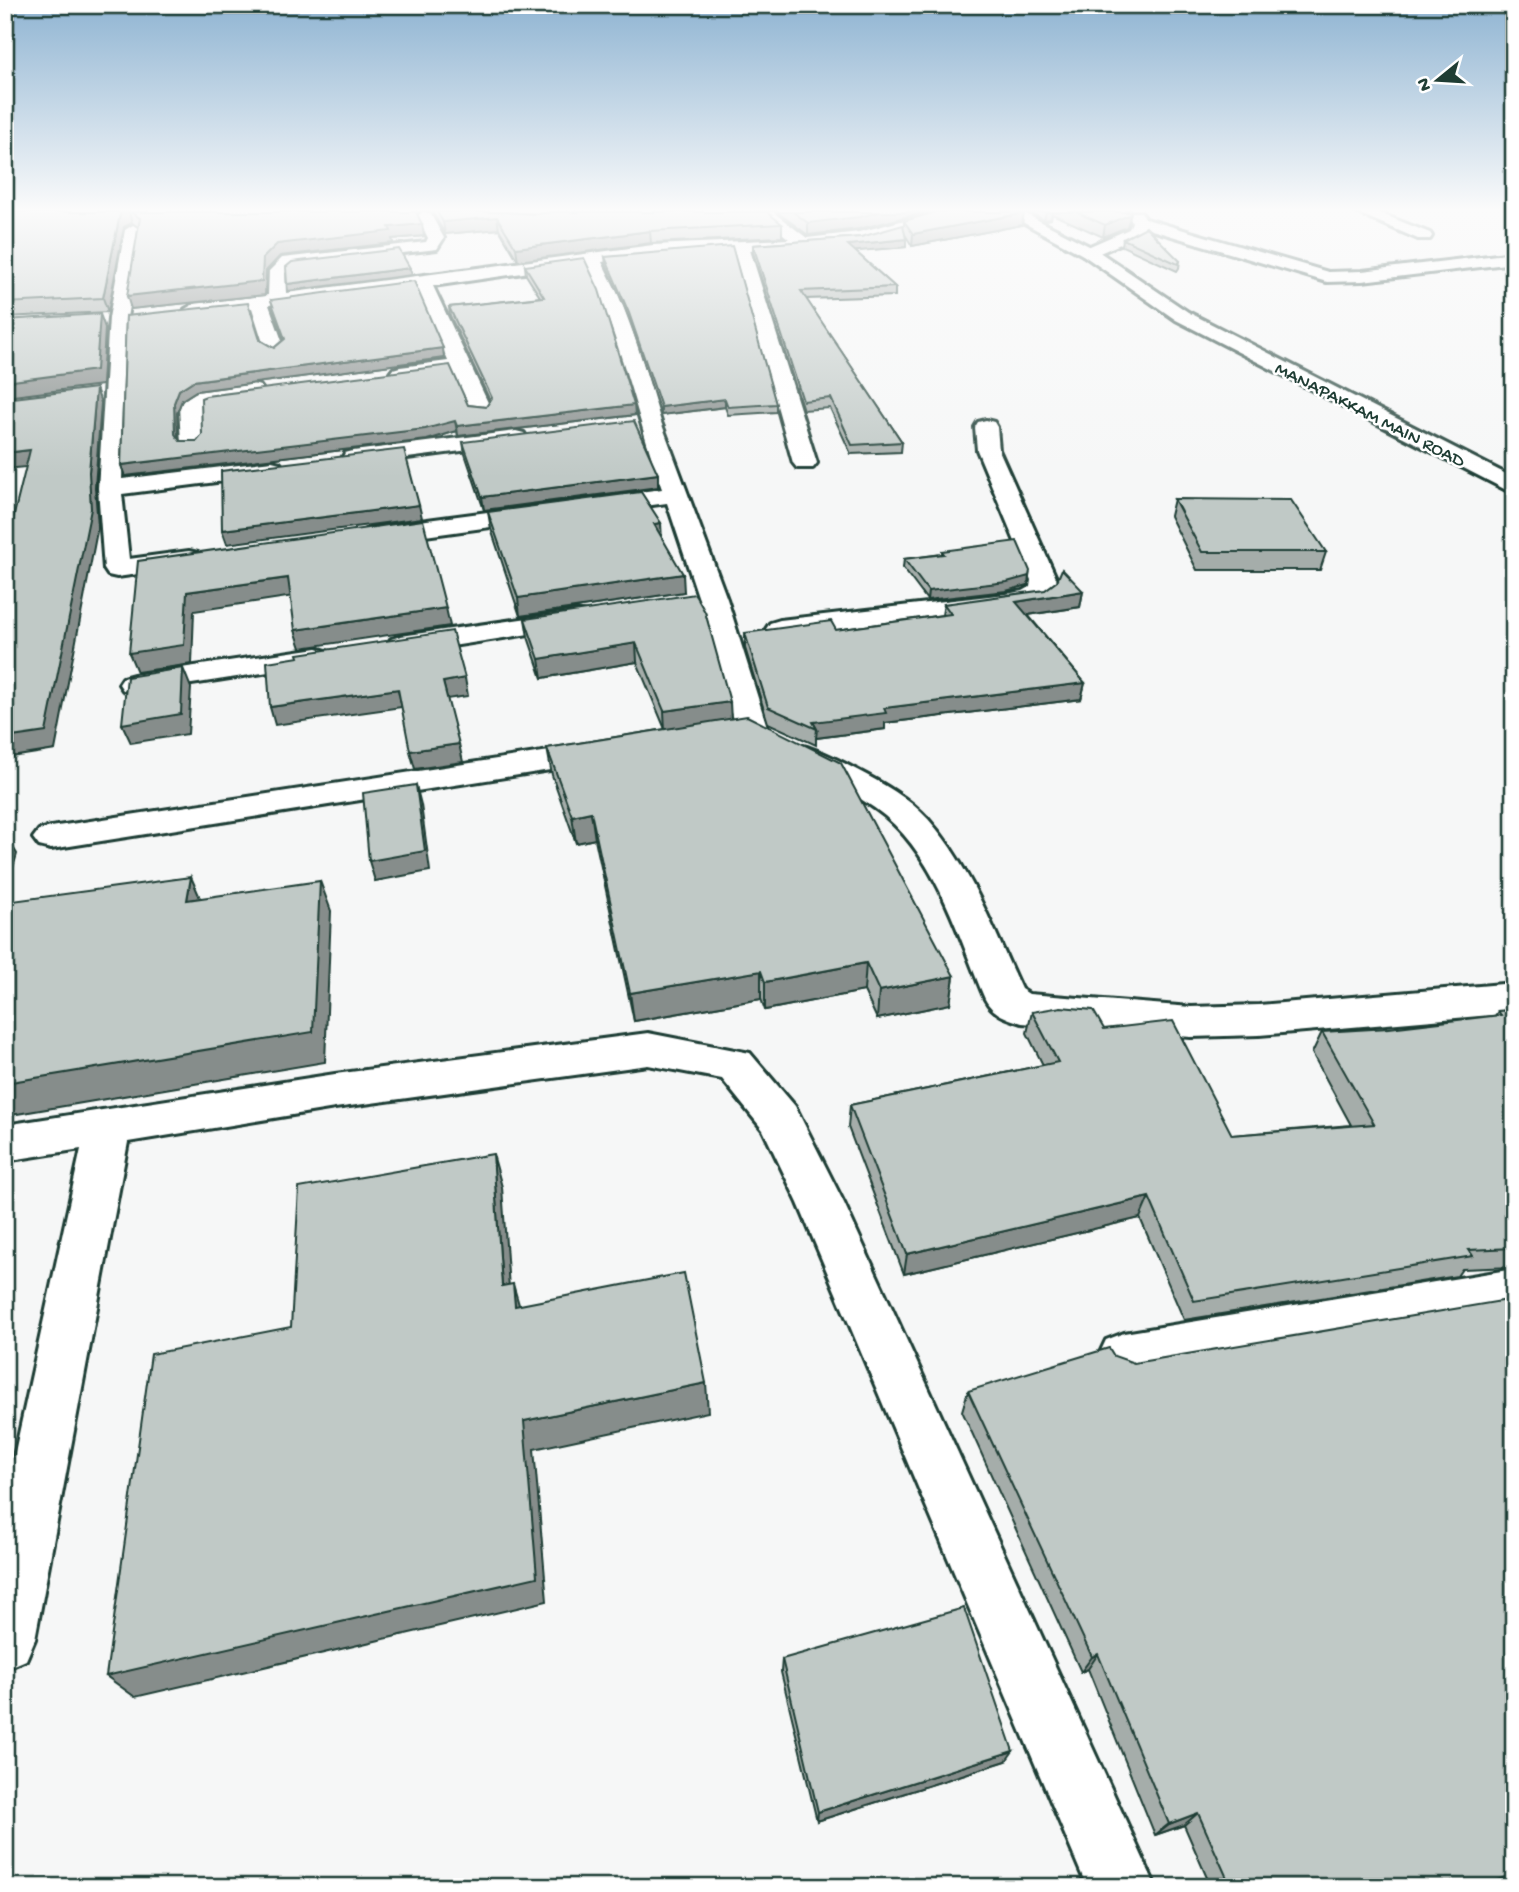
<svg xmlns="http://www.w3.org/2000/svg" width="1519" height="1892" font-family="'Gochi Hand',sans-serif">
  <style>
    .lines { fill: none; stroke-linecap: round; stroke-linejoin: round }
    .street-casing { stroke: #1f3d34; stroke-width: 6 }
    .secondary-casing { stroke: #1f3d34; stroke-width: 6 }
    .street { fill: #fff; fill-rule: evenodd }
    .secondary { fill: #fff; fill-rule: evenodd }
    .wall { fill: #a5adaa; stroke: #1f3d34; stroke-width: 2 }
    .shaded-wall { fill: #868d8b; stroke: #1f3d34; stroke-width: 2 }
    .building { fill: #c0c9c6; stroke: #1f3d34; stroke-width: 2 }
    .labels { text-anchor: middle; stroke-width: 5; stroke-linejoin: round; paint-order: stroke }
    .far-street-label { font-size: 19px; fill: #1f3d34; stroke: #fff }
  </style>
  <rect width="100%" height="100%" fill="#f6f7f7"/>
  <filter id="ink" filterUnits="userSpaceOnUse"><feTurbulence type="fractalNoise" baseFrequency=".0143" numOctaves="2"/><feDisplacementMap in="SourceGraphic" scale="14" xChannelSelector="R" yChannelSelector="G"/><feConvolveMatrix kernelMatrix="1 2 1 2 8 2 1 2 1" color-interpolation-filters="sRGB"/></filter>
  <g filter="url(#ink)">
    <g class="lines">
      <defs>
        <g id="street">
          <path d="M423 212 430 213 444 238 437 249 293 266 285 273 286 293 653 245 789 239 757 212H773L807 238 859 232 935 212H960L957 215 860 242 750 250 817 463 813 468H797L793 463 734 251 653 255 602 262 620 298 639 349 661 422 727 599 768 730 763 737 714 746 703 743 698 736 703 729 734 723 699 599 667 503 374 543 365 540 361 535 365 530 374 527 662 489C636 414 620 336 586 264L433 286 491 409 488 414H472L469 409 453 372 400 379 393 377 390 373 393 369 400 367 448 361 417 288 269 305 285 349 275 355 265 349 252 308 194 314 185 309 194 304 268 295 269 271 282 258 426 242 428 238 417 216Z"/>
          <polygon points="1127,212 1141,212 1146,219 1328,272 1362,271 1514,253 1514,263 1362,281 1327,282 1145,228 1141,235 1095,255 1083,255 1081,252 1083,249 1129,229 1132,222"/>
          <polygon points="1356,212 1377,212 1430,233 1432,236 1430,239 1418,239"/>
          <polygon points="133,225 141,230 127,318 122,479 272,461 280,463 284,468 280,473 272,475 122,494 129,559 189,551 198,553 202,559 198,565 189,567 117,577 108,575 104,569 98,488 109,318 125,230"/>
          <path d="M253 384 260 386 263 390 260 394C240 399 218 394 201 407L203 444 200 449H184L181 444 179 406C195 384 228 386 253 384Z"/>
          <path d="M986 420 994 422 997 427 999 450 1057 580C1055 606 1027 607 1006 610L780 638 770 635 766 629 770 623 780 620 1006 594 1023 591 1030 587 1031 580 977 450 975 427 978 422Z"/>
          <polygon points="516,431 524,433 527,438 524,443 353,465 345,463 342,458 345,453 353,451"/>
          <polygon points="577,611 587,613 591,619 587,625 401,654 391,651 387,645 391,639 401,636"/>
          <polygon points="317,648 327,651 332,657 327,663 134,693 123,690 119,684 123,678 134,675"/>
          <polygon points="602,743 613,746 618,753 613,760 51,849 39,846 33,838 39,830 51,827"/>
          <path d="M803 746C822 751 840 761 857 770 882 783 909 798 928 819 971 867 994 931 1021 989L1029 994 1191 1007 1259 1005 1514 983V1013L1259 1035 1191 1037 1022 1023C1006 1018 993 1014 985 999 959 938 938 861 885 816 858 794 823 779 792 763L787 756 792 749Z"/>
          <polygon points="648,1033 750,1053 795,1106 844,1203 1156,1887 1087,1887 798,1203 763,1130 722,1079 648,1065 335,1108 128,1142 35,1639 26,1660 5,1669 5,1498 81,1149 5,1161 5,1125 335,1074"/>
          <polygon points="1514,1269 1514,1314 1124,1381 1106,1374 1098,1357 1106,1340 1124,1333"/>
        </g>
        <polygon id="secondary" points="1004,212 1022,212 1095,249 1188,312 1514,478 1514,494 1176,320 1083,255"/>
      </defs>
      <use href="#street" class="street-casing"/>
      <use href="#secondary" class="secondary-casing"/>
      <use href="#street" class="street"/>
      <use href="#secondary" class="secondary"/>
    </g>
    <g class="wall">
      <polygon points="14,212 420,212 417,214 424,236 392,239 393,243 280,256 266,271 265,295 131,309 138,227 132,223 124,227 108,312 5,317 5,222 8,221"/>
      <polygon points="432,212 500,212 782,224 782,237 651,243 518,261 499,229 445,234"/>
      <polygon points="777,212 925,212 859,229 808,235"/>
      <polygon points="1028,212 1131,212 1127,227 1103,237 1052,214 1051,219 1044,220"/>
      <polygon points="904,221 1022,225 912,246 906,236 906,247 855,251 895,287 895,296 806,299 902,442 901,452 851,454 830,408 803,410 753,252 753,245 861,237 904,226"/>
      <polygon points="1123,239 1180,261 1179,268 1177,271 1122,246"/>
      <polygon points="605,257 776,404 776,412 728,415 725,407 661,415 630,320 606,264"/>
      <polygon points="525,266 634,405 635,415 458,436 457,431 427,440 125,476 121,465 126,316 260,340 274,348 284,339 271,300 444,358 196,391 182,400 177,413 178,438 180,441 197,441 468,405 486,407 490,401 450,316 449,307 540,297 526,275"/>
      <polygon points="463,442 658,487 484,510 465,454"/>
      <polygon points="1174,499 1326,552 1320,570 1197,570 1170,516"/>
      <polygon points="488,512 662,538 684,592 520,616 491,529"/>
      <polygon points="942,551 1029,576 1028,585 1006,591 927,600 903,568 904,559 942,554"/>
      <polygon points="1083,591 1080,607 1028,615 1085,683 1081,699 885,723 885,729 816,738 816,745 768,723 745,648 745,633 836,630 942,615 944,604"/>
      <polygon points="705,612 731,718 954,976 950,1004 877,1019 864,991 765,1010 761,999 634,1021 595,839 576,843 552,775 547,748 665,729 637,662 542,678 528,637 525,619"/>
      <polygon points="1514,1010 1514,1267 1462,1269 1457,1276 1184,1320 1140,1218 904,1274 848,1127 850,1105 1043,1065 1027,1033 1032,1012 1104,1029 1232,1135 1351,1125 1312,1053 1322,1032 1389,1028 1495,1016 1498,1011"/>
      <polygon points="968,1391 1478,1887 1211,1887 1184,1825 1155,1835 1088,1669 1081,1672 962,1411"/>
      <polygon points="782,1659 1006,1761 817,1821 781,1672"/>
    </g>
    <g class="shaded-wall">
      <polygon points="126,212 129,212 132,223 124,227 108,312 103,298 120,214"/>
      <polygon points="880,212 925,212 859,229 808,235 808,223"/>
      <polygon points="1046,212 1052,212 1051,219 1044,220"/>
      <polygon points="1131,212 1127,227 1103,237 1105,225"/>
      <polygon points="1024,213 1022,225 912,246 913,234"/>
      <polygon points="497,217 499,229 445,234 443,222"/>
      <polygon points="422,224 424,236 392,239 393,243 280,256 266,271 265,295 131,309 127,296 263,258 277,244 389,227"/>
      <polygon points="650,231 651,243 518,261 516,248"/>
      <polygon points="906,239 906,247 847,252 848,245"/>
      <polygon points="410,268 412,275 288,291 287,284"/>
      <polygon points="100,314 105,328 102,385 5,397 5,382"/>
      <polygon points="443,348 444,358 196,391 182,400 177,413 178,444 175,434 174,403 179,390 193,381"/>
      <polygon points="96,388 101,403 95,488 98,526 55,750 5,758 5,738 89,472"/>
      <polygon points="725,399 725,407 661,415 661,407"/>
      <polygon points="634,405 635,415 458,436 457,426"/>
      <polygon points="455,421 457,431 427,440 125,476 121,465"/>
      <polygon points="30,450 37,466 5,469 5,453"/>
      <polygon points="658,474 658,487 484,510 482,497"/>
      <polygon points="419,505 422,518 227,544 222,530"/>
      <polygon points="661,523 662,541 654,524"/>
      <polygon points="683,574 684,592 520,616 518,598"/>
      <polygon points="1029,576 1028,585 1006,591 927,600 928,591"/>
      <polygon points="288,578 294,596 194,611 192,664 137,672 129,653 187,592"/>
      <polygon points="1083,591 1080,607 1014,617 1016,602"/>
      <polygon points="446,608 450,626 301,648 295,630"/>
      <polygon points="636,643 637,662 542,678 539,659"/>
      <polygon points="183,668 191,688 188,734 131,743 122,724"/>
      <polygon points="465,678 468,696 447,699 443,682"/>
      <polygon points="1085,683 1081,699 885,723 885,729 816,738 817,729 813,722 884,708"/>
      <polygon points="398,689 402,707 275,725 270,707"/>
      <polygon points="730,702 731,721 665,731 664,711"/>
      <polygon points="459,744 463,762 415,769 410,751"/>
      <polygon points="416,785 421,805 430,871 375,881 369,861"/>
      <polygon points="591,812 595,839 576,843 572,816"/>
      <polygon points="5,834 17,854 5,895"/>
      <polygon points="191,877 204,907 187,900"/>
      <polygon points="320,881 331,911 325,1062 5,1116 5,1083"/>
      <polygon points="866,963 864,991 765,1010 765,982"/>
      <polygon points="761,971 761,999 634,1021 630,993"/>
      <polygon points="954,976 950,1004 877,1019 879,991"/>
      <polygon points="493,1154 502,1187 511,1317 502,1286"/>
      <polygon points="1149,1197 1140,1218 904,1274 907,1254"/>
      <polygon points="513,1284 522,1315 515,1306"/>
      <polygon points="706,1383 708,1412 534,1449 547,1601 135,1697 106,1676 524,1421"/>
      <polygon points="1098,1654 1088,1669 1081,1672 1092,1657"/>
      <polygon points="1013,1751 1006,1761 817,1821 818,1812"/>
      <polygon points="1198,1813 1184,1825 1155,1835 1169,1824"/>
    </g>
    <g class="building">
      <polygon points="14,212 126,212 120,214 103,298 5,303 5,222 8,221"/>
      <polygon points="130,212 416,212 422,224 389,227 391,231 277,244 263,258 262,281 127,296 140,218"/>
      <polygon points="437,212 500,212 536,214 554,212 767,212 782,224 650,231 516,248 497,217 443,222"/>
      <polygon points="793,212 880,212 859,217 808,223"/>
      <polygon points="936,212 1022,212 1024,213 913,234 904,221"/>
      <polygon points="1076,212 1131,212 1129,215 1105,225"/>
      <polygon points="903,225 906,239 848,245 895,287 801,291 902,442 852,445 831,398 803,401 753,245 861,237"/>
      <polygon points="1146,227 1180,261 1178,264 1123,239"/>
      <polygon points="732,246 776,404 728,407 725,399 661,407 629,313 605,257"/>
      <polygon points="399,249 410,268 287,284 286,267 292,262"/>
      <polygon points="584,258 599,290 634,405 457,426 455,421 425,429 121,465 126,316 248,303 260,340 274,348 285,339 271,300 414,281 443,348 193,381 179,390 174,403 175,434 180,441 197,441 202,435 201,398 206,396 450,365 468,405 486,407 492,398 449,307 544,297 525,266"/>
      <polygon points="100,314 96,370 5,382 5,320"/>
      <polygon points="96,388 89,472 91,509 46,732 5,738 5,551 30,450 5,453 5,399"/>
      <polygon points="634,421 658,474 482,497 463,442"/>
      <polygon points="404,449 419,505 222,530 221,471"/>
      <polygon points="641,492 661,523 654,524 683,574 518,598 488,512"/>
      <polygon points="1174,499 1291,500 1326,552 1202,552"/>
      <polygon points="423,520 446,608 295,630 288,578 187,592 184,645 129,653 138,561"/>
      <polygon points="1017,541 1030,571 1029,576 1007,582 928,591 904,559 944,554 942,551"/>
      <polygon points="1062,569 1083,591 1016,602 1085,683 884,708 886,713 813,722 817,729 768,707 745,633 831,621 836,630 951,614 944,604 1045,590 1057,581"/>
      <polygon points="695,594 705,612 730,702 664,711 636,643 539,659 525,619"/>
      <polygon points="452,631 465,678 443,682 459,744 410,751 398,689 270,707 267,662 299,657 298,654"/>
      <polygon points="183,668 181,714 122,724 127,677"/>
      <polygon points="747,716 841,763 954,976 879,991 866,963 765,982 761,971 630,993 591,812 572,816 547,748"/>
      <polygon points="416,785 425,851 369,861 363,793"/>
      <polygon points="191,877 187,900 320,881 313,1032 5,1083 5,902"/>
      <polygon points="1061,1007 1093,1010 1104,1029 1173,1021 1232,1135 1374,1124 1322,1032 1389,1028 1501,1015 1498,1011 1514,1010 1514,1248 1469,1250 1473,1256 1194,1301 1149,1197 907,1254 850,1105 1058,1062 1032,1012"/>
      <polygon points="493,1154 502,1286 513,1284 515,1306 684,1273 706,1383 524,1421 537,1577 106,1676 151,1354 291,1327 299,1188"/>
      <polygon points="1507,1300 1514,1310 1514,1874 1478,1887 1231,1887 1198,1813 1169,1824 1098,1654 1092,1657 968,1391 1109,1348 1114,1356 1134,1363"/>
      <polygon points="964,1608 1013,1751 818,1812 782,1659"/>
    </g>
  </g>
  <linearGradient id="sky" x2="0" y2="1"><stop stop-color="#8fb4d2"/><stop offset="0.44" stop-color="#fbfbfb"/><stop offset="1" stop-color="#fbfbfb" stop-opacity="0"/></linearGradient>
  <rect width="1519" height="477" fill="url(#sky)"/>
  <g class="labels">
    <g class="far-street-label">
      <text transform="translate(1371 413) rotate(27)" y="7">MANAPAKKAM MAIN ROAD</text>
    </g>
  </g>
  <rect width="1519" height="1892" fill="none" stroke="#fff" stroke-width="28"/>
  <rect x="14" y="14" width="1491" height="1864" fill="none" stroke="#1f3d34" stroke-width="2.5" filter="url(#ink)"/>
  <g transform="translate(1438 80) rotate(252)" stroke="#ffffff" stroke-width="5" paint-order="stroke">
  <path d="M0-5L12 26L0 18L-12 26Z" fill="#1f3d34"/>
  <text y="-10" font-size="19" font-weight="bold" text-anchor="middle" fill="#1f3d34">N</text>
  </g>
</svg>
